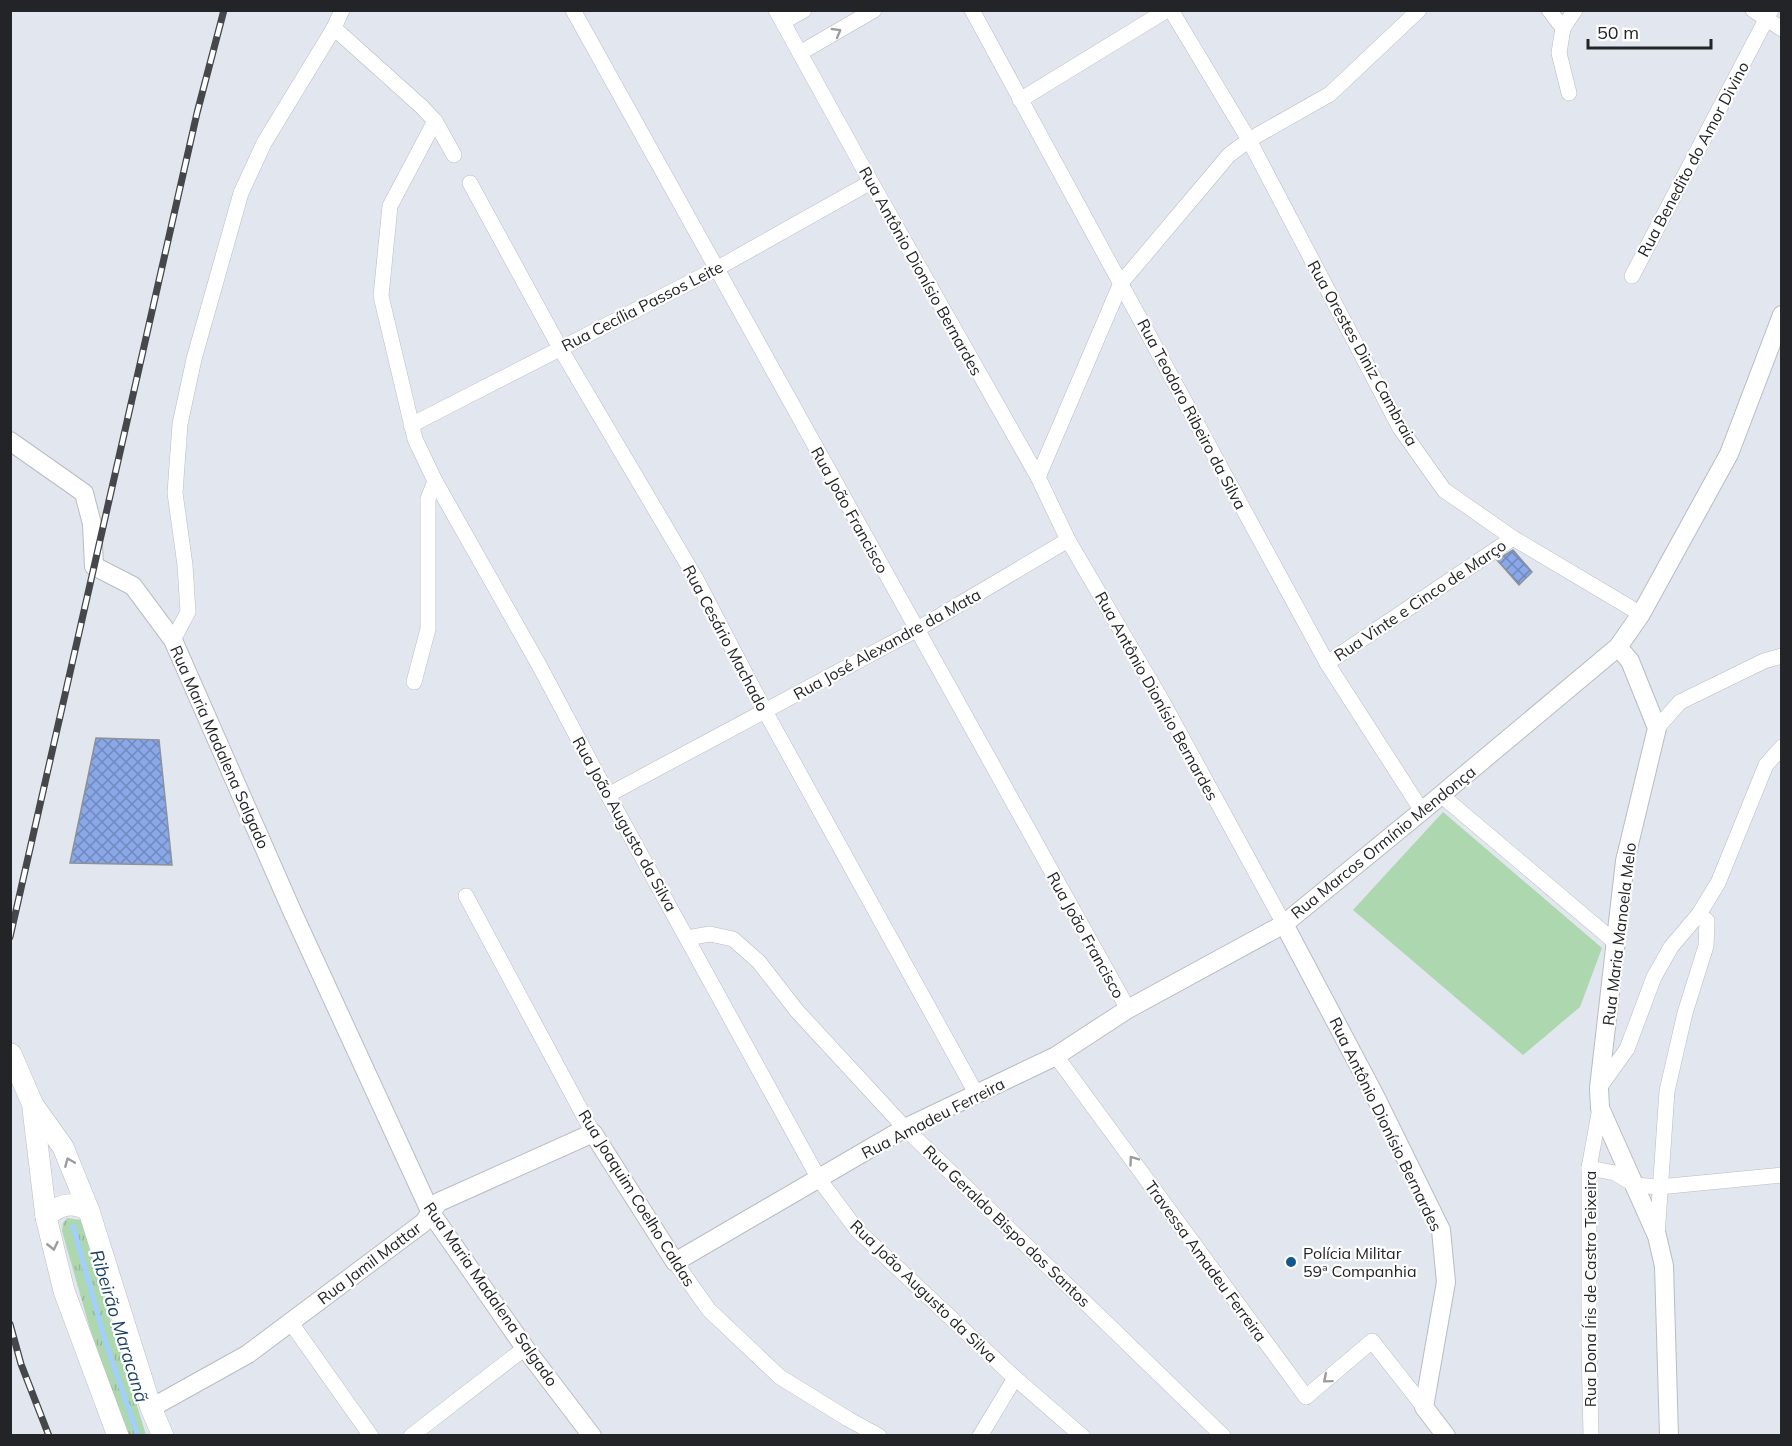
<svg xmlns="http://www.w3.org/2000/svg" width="1792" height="1446" font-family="Mulish,sans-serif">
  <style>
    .green { fill: #add7ae }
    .park { fill: url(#park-tufts) }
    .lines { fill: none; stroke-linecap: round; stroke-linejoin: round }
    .stream { stroke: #a2cffc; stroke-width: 5 }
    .building { fill: url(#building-cross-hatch); stroke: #8d9198; stroke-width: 1.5 }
    .minor-casing { stroke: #b8bcc3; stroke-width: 16 }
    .tertiary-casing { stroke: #b8bcc3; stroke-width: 20 }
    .secondary-casing { stroke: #b8bcc3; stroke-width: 22 }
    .minor { stroke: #fff; stroke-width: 15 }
    .tertiary { stroke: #fff; stroke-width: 18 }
    .secondary { stroke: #fff; stroke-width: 21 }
    .rail-casing { stroke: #45474b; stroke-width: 7 }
    .rail { stroke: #fff; stroke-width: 4.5; stroke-dasharray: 14; stroke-linecap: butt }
    .oneway { stroke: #9c9c9e }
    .poi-dot { fill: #0f598d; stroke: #fff; stroke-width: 2 }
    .labels { text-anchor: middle; stroke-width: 4.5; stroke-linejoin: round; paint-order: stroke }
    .street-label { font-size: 16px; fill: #232427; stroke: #fff }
    .poi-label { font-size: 16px; fill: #232427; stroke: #fff; text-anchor: start }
    .water-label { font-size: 18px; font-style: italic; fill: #183f63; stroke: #fff }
  </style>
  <defs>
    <pattern id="park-tufts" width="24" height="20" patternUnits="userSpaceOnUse" patternTransform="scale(1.5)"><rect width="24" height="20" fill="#add7ae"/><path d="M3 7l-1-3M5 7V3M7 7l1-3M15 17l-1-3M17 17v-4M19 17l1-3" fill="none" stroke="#95b896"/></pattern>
    <pattern id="building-cross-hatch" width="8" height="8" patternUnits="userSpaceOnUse" patternTransform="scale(1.5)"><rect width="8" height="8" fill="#8aa7e7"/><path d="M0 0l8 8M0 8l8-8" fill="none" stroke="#7088bb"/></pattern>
  </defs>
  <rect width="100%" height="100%" fill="#e2e6ee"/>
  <polygon class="green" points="1443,812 1602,948 1580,1007 1523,1055 1353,910"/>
  <polygon class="park" points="67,1218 81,1220 84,1226 102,1293 146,1435 127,1435 90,1329 62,1231 63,1223"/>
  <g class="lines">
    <polyline class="stream" points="73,1226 105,1341 138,1436"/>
  </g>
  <g class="building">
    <polygon points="1513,550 1532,572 1519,585 1497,560"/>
    <polygon points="96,738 159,740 172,865 70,863"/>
  </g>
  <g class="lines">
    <defs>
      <g id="minor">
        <polyline points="573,10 1128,1009"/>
        <polyline points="776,10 871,182 1038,477 1068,540 1161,699 1284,924"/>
        <polyline points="972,10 1327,663 1422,811"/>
        <polyline points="1171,10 1249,140 1400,428 1444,490 1513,538 1641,614"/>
        <polyline points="1549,10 1563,28"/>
        <polyline points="1753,10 1782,29"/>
        <polyline points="783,22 804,10"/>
        <polyline points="334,28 422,107 435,121 454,155"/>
        <polyline points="800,53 874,10"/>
        <polyline points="1569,93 1559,53 1563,28 1575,10"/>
        <polyline points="1020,100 1167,10"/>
        <polyline points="435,121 390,206 381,296 415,439 435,481 539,665 608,795 819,1179 857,1230 1015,1378 1082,1436"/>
        <polyline points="470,183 560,348 695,577 765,711 977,1095"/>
        <polyline points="1632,276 1771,10"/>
        <polyline points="411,425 716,269 871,182"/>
        <polyline points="1038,477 1121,283 1229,155 1249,140 1330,94 1419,10"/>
        <polyline points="173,640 188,612 185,565 175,493 180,424 194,359 241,193 264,143 334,28 342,10"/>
        <polyline points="1327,663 1513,538"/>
        <polyline points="414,682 428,629 428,499 435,481"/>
        <polyline points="1657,728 1680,702 1764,661 1782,656"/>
        <polyline points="608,795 916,630 1068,540"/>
        <polyline points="1441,795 1616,943"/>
        <polyline points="466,896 593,1133"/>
        <polyline points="687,938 710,934 733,939 759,962 797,1011 905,1128 1223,1436"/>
        <polyline points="1056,1056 1306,1397 1372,1341 1424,1407"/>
        <polyline points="1599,1088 1627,1049 1654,977 1671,947 1699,914 1718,883 1766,765 1782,747"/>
        <polyline points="1589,1168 1615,1173 1635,1185 1659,1187 1782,1175"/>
        <polyline points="1657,1236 1667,1091 1685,1013 1706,946 1707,921 1699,914"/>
        <polyline points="675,1262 709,1310 780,1377 848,1419 879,1436"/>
        <polyline points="291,1323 371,1436"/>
        <polyline points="411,1436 525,1348"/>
        <polyline points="980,1436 1015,1378"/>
        <polyline points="1591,1436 1589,1345 1589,1168 1600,1108"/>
      </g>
      <g id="tertiary">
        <polyline points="10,441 84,493 92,524 94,566 133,586 173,640 292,911 431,1213 525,1348 592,1436"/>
        <polyline points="1618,647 1630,661 1657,728 1625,861 1599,1088 1600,1108 1657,1236 1664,1266 1669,1436"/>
        <polyline points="1284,924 1375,1096 1441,1230 1446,1282 1424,1407 1446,1436"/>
        <polyline points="151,1408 248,1354 423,1223 439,1202 593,1133 675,1262 905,1128 1056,1056 1128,1009 1284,924 1422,811 1618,647 1641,614 1729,454 1782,315"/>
      </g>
      <g id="secondary">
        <polyline points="11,1054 33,1105 63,1147 89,1211 151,1408 163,1436"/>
        <polyline points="33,1109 46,1217 64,1291 118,1436"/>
        <path d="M46 1217C59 1204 73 1201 89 1211"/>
      </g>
    </defs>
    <use href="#minor" class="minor-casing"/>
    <use href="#tertiary" class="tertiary-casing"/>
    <use href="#secondary" class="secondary-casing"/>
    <use href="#minor" class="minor"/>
    <use href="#tertiary" class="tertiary"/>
    <use href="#secondary" class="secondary"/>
    <defs>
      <g id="rail">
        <polyline points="10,937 197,113 224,10"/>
        <polyline points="10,1324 21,1364 49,1436"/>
      </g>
    </defs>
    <use href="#rail" class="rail-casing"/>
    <use href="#rail" class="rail"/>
  </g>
  <defs><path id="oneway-chevron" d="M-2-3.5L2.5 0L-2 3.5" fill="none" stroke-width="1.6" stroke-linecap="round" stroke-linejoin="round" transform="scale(1.5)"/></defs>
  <g class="oneway">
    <use href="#oneway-chevron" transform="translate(837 32) rotate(-30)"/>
    <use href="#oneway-chevron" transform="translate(1133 1160) rotate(-126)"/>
    <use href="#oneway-chevron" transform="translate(69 1162) rotate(-113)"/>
    <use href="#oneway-chevron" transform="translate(53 1246) rotate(77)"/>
    <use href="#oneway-chevron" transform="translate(1327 1379) rotate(140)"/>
  </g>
  <circle class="poi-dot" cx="1291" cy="1262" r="6"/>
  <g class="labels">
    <g class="street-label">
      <text transform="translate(1693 159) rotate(-62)" y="6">Rua Benedito do Amor Divino</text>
      <text transform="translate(921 271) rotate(61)" y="6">Rua Antônio Dionísio Bernardes</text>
      <text transform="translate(642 306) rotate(-27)" y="6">Rua Cecília Passos Leite</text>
      <text transform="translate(1363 353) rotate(61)" y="6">Rua Orestes Diniz Cambraia</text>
      <text transform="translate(1192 414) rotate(62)" y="6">Rua Teodoro Ribeiro da Silva</text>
      <text transform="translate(850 510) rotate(61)" y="6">Rua João Francisco</text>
      <text transform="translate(1420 600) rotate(-34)" y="6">Rua Vinte e Cinco de Março</text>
      <text transform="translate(726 638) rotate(62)" y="6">Rua Cesário Machado</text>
      <text transform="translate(887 644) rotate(-29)" y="6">Rua José Alexandre da Mata</text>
      <text transform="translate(1157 696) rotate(61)" y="6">Rua Antônio Dionísio Bernardes</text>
      <text transform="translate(220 747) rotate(66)" y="6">Rua Maria Madalena Salgado</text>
      <text transform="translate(625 824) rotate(61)" y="6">Rua João Augusto da Silva</text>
      <text transform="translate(1383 842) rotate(-39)" y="6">Rua Marcos Ormínio Mendonça</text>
      <text transform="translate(1619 934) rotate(-83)" y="6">Rua Maria Manoela Melo</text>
      <text transform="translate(1086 935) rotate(61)" y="6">Rua João Francisco</text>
      <text transform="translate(933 1118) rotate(-27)" y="6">Rua Amadeu Ferreira</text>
      <text transform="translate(1386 1124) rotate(64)" y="6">Rua Antônio Dionísio Bernardes</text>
      <text transform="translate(637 1198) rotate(58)" y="6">Rua Joaquim Coelho Caldas</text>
      <text transform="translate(1007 1226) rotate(44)" y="6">Rua Geraldo Bispo dos Santos</text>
      <text transform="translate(1206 1261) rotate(54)" y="6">Travessa Amadeu Ferreira</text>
      <text transform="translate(369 1263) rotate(-37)" y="6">Rua Jamil Mattar</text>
      <text transform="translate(1590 1289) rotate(-90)" y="6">Rua Dona Íris de Castro Teixeira</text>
      <text transform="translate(924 1291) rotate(44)" y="6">Rua João Augusto da Silva</text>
      <text transform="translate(491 1294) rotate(55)" y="6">Rua Maria Madalena Salgado</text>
    </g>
    <g class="poi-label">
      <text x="1303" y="1259">Polícia Militar<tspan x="1303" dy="18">59ª Companhia</tspan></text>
    </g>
    <g class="water-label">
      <text transform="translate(119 1326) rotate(73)" y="6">Ribeirão Maracanã</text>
    </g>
  </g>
  <rect width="1792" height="1446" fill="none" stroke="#232427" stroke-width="24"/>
  <path d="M1588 39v9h123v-9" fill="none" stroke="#232427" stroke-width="3"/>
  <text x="1597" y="39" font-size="18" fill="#232427" stroke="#ffffff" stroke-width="4.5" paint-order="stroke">50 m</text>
</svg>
